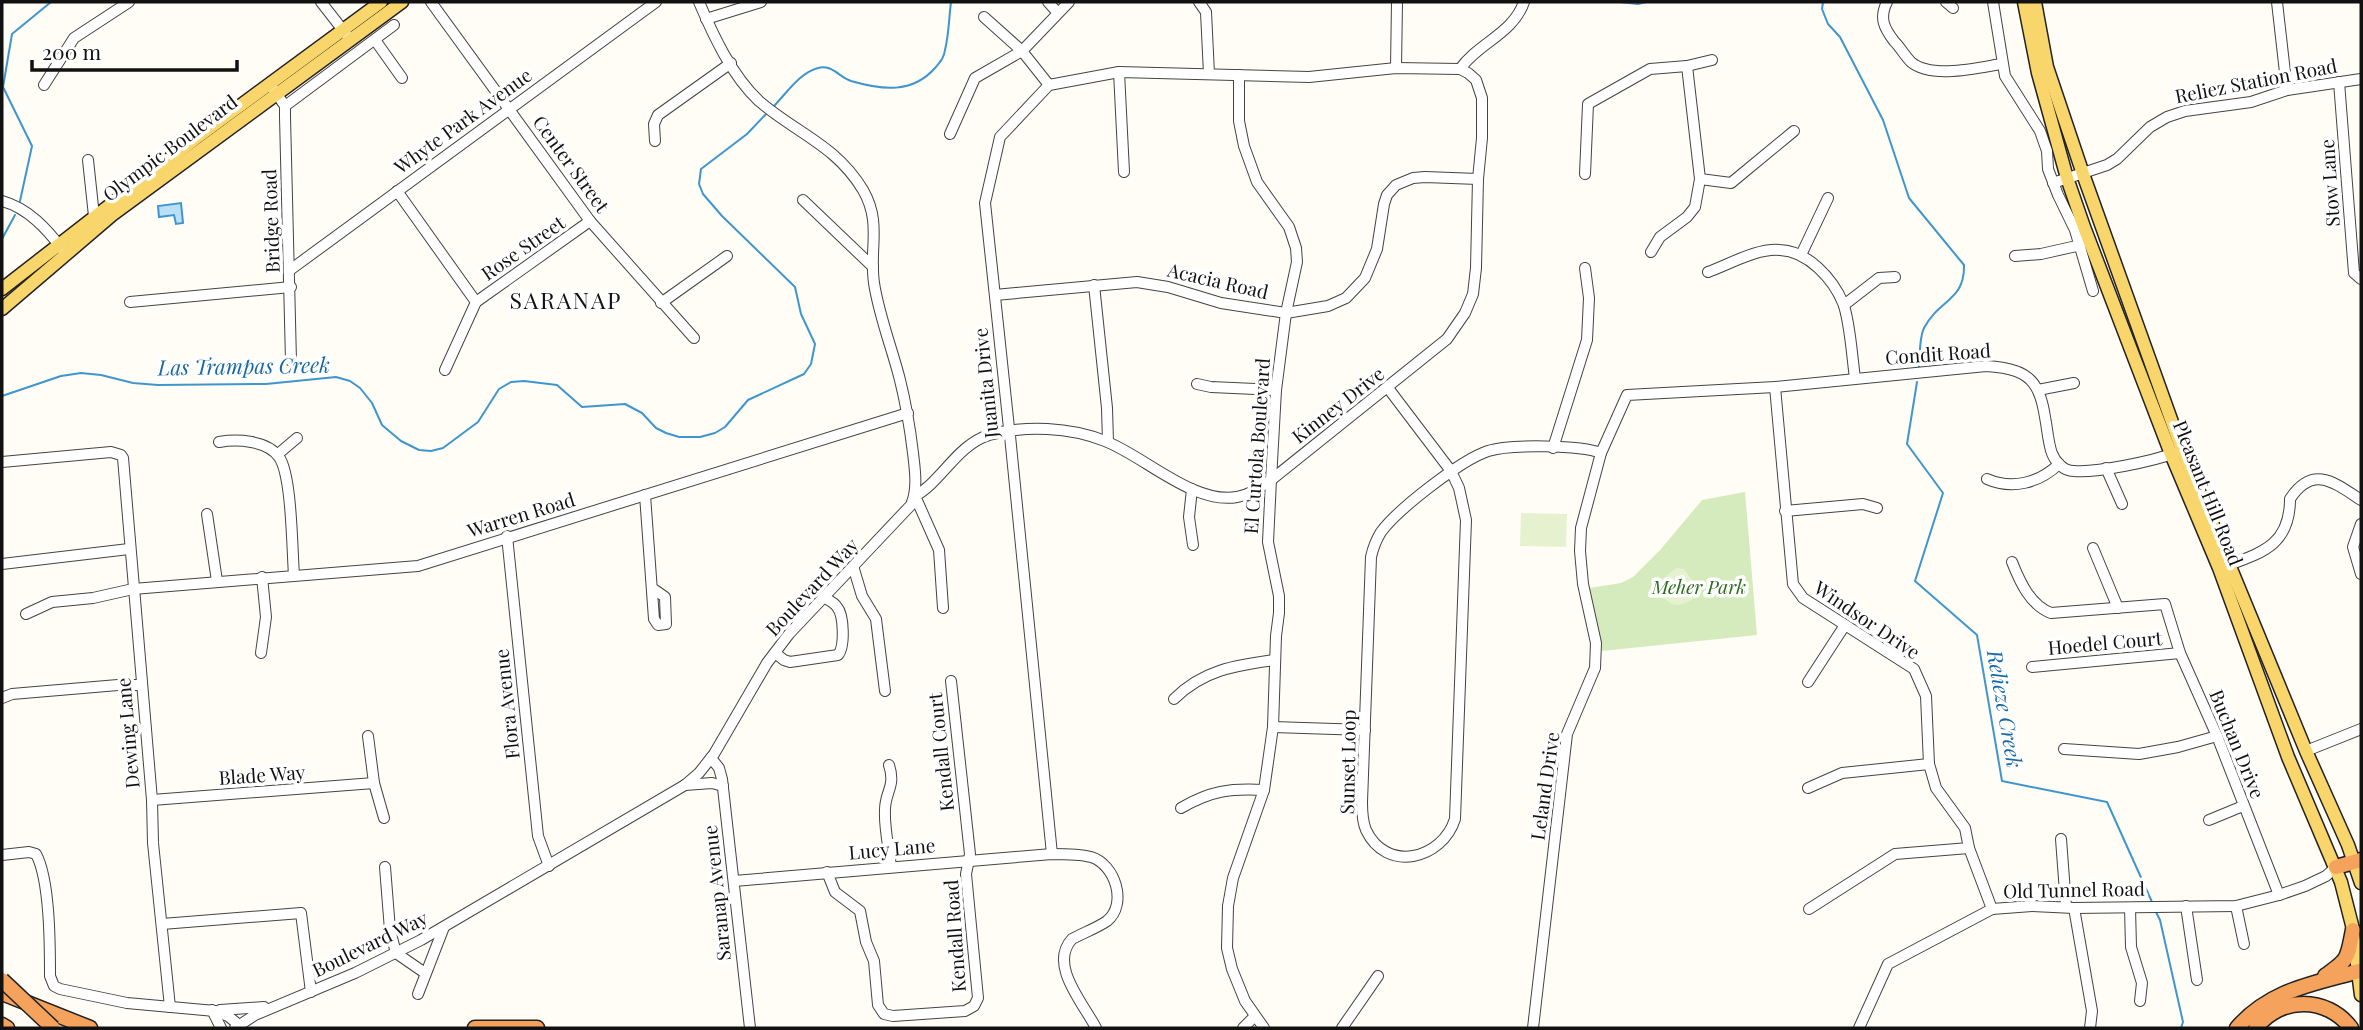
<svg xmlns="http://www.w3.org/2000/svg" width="2363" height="1030" font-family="'Playfair Display',serif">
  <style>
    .green { fill: #d5ebbd }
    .pitch { fill: #e6f2cf }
    .water { fill: #b9e0f7; stroke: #3f96cf; stroke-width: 2 }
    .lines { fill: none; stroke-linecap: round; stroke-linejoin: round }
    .stream { stroke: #3f96cf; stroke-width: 2 }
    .minor-casing { stroke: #444; stroke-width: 12 }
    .major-casing { stroke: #222; stroke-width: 15 }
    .highway-casing { stroke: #222; stroke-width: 17 }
    .minor { stroke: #fff; stroke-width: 10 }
    .major { stroke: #f9d66b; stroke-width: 12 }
    .highway { stroke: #f5a25d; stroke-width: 14 }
    .highway-bridge-casing { stroke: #222; stroke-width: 17; stroke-linecap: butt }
    .highway-bridge { stroke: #f5a25d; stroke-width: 14 }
    .labels { text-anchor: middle; stroke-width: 7; stroke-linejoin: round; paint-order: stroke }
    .street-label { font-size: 19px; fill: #111; stroke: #fff }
    .park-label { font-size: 19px; font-style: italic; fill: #2f6b1f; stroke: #fff }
    .water-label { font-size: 21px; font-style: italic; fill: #1768a6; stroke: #fff }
    .quarter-label { font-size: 23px; letter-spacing: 2px; fill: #111; stroke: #fff }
  </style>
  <rect width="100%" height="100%" fill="#fffdf5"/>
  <polygon class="green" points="1745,492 1757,635 1602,651 1589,588 1621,583 1633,577 1661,549 1702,500"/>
  <g class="pitch">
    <polygon points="1521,513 1567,514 1566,547 1520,546"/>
    <path d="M1676 568 1684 569 1701 593C1677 611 1672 609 1654 586Z"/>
  </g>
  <polygon class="water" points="181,203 183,223 176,224 174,215 159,217 158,206"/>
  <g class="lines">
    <g class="stream">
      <polyline points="1620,2 1638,4 1646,2"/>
      <path d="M1823 2 1822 9 1828 24 1840 37 1883 120 1909 198 1964 265C1965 301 1939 299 1924 328 1919 338 1920 355 1919 367"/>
      <path d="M773 107C786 94 799 73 818 68 832 64 839 77 851 81 882 90 912 94 935 68 940 62 944 58 945 50 949 34 949 17 951 2"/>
      <polyline points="20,201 32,146 3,87 12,34 51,2"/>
      <polyline points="2,239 15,215"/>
      <polyline points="1917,382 1907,444 1943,493 1915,581 1977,635 2002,781 2107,802 2152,902"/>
      <polyline points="2,396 61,376 81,373 101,375 133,383 158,385 266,384 336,377 350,381 360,388 372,403 382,425 401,441 419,450 431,451 443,448 478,422 499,389 511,382 524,381 557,385 582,407 625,404 642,413 656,428 666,433 679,437 700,437 715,433 725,427 748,400 804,374 811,364 815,344 801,314 795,287 722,216 703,194 699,184 701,169 747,134 767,113"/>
      <polyline points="2155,910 2160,920 2183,1022 2181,1028"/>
    </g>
    <defs>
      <g id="minor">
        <polyline points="321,2 346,34"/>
        <polyline points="431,2 590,221 694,338"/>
        <polyline points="1048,2 1057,12"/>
        <polyline points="1199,2 1206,12 1209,74"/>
        <path d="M1887 2C1879 18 1884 28 1894 41 1900 47 1905 56 1911 62 1931 79 1977 68 2001 64"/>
        <polyline points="1946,2 1953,8"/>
        <polyline points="1993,2 2005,76 2040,131 2047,151 2048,169 2058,195 2075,230 2093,291"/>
        <polyline points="2277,2 2287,90"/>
        <polyline points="984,17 1022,51 1049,85"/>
        <polyline points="706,19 761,2"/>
        <polyline points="375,40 402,78"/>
        <polyline points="1396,68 1397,2"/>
        <path d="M1460 69C1478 43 1513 34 1524 2"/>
        <polyline points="1119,72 1124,172"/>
        <polyline points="1239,75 1239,121 1244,146 1257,182 1289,227 1296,248 1297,262 1286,313 1276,390 1271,480 1268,542 1279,596 1279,613 1276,636 1273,727 1264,790 1233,878 1228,906 1227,948 1232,969 1245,1001 1264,1028"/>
        <polyline points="2339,82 2354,273 2361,279"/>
        <polyline points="44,85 74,38 129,2"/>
        <polyline points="274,90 285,106 285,117 291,361"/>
        <polyline points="285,106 394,25"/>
        <polyline points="950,134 975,78 1022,51 1069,2"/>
        <polyline points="655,141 654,124 658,115 731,63"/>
        <polyline points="88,160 94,216"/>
        <polyline points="1585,174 1588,104 1650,69 1687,66 1712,60"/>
        <polyline points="1700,179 1731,183 1794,131"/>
        <polyline points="2053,183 2107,165 2117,159 2150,127 2167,117 2185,111 2251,102 2287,90 2361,79"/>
        <polyline points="397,191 476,302"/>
        <polyline points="803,200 873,267"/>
        <path d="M2 201C28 208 47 229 63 250"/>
        <polyline points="1651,252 1660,237 1687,217 1695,207 1700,179 1687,66"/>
        <polyline points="1801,255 1828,198"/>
        <polyline points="2015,256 2041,254 2081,245"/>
        <polyline points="290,270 656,2"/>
        <path d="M1708 272C1730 264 1757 248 1780 250 1808 251 1833 279 1843 303 1850 321 1852 357 1855 378"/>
        <polyline points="1094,285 1107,408 1108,442"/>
        <polyline points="995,295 1137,282 1168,287 1221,303 1286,313 1328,306 1346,298 1365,278 1377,249 1384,204 1387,195 1396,185 1413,178 1425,177 1478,179"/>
        <polyline points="130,302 291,287"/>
        <polyline points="661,303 727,256"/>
        <polyline points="1844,305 1879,278 1895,277"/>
        <polyline points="445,370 476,302 590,221"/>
        <polyline points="1197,384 1211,387 1276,390"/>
        <polyline points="1775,387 1793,584 1803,598 1914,669 1926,696 1929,764 1936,788 1965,828 1969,848 1992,909"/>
        <path d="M1388 388 1451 471 1459 488 1466 520 1455 819C1442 860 1386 873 1366 830 1362 821 1362 811 1362 802L1371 557C1373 548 1376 540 1381 532 1398 509 1461 460 1488 451 1509 444 1581 445 1601 453"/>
        <polyline points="2038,390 2074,383"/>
        <path d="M219 442C237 439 267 440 279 457 292 475 292 550 294 575"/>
        <polyline points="1553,448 1587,340 1589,298 1585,268"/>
        <polyline points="278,454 297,438"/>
        <polyline points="2,462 111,452 121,455 123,458 152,800 153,843 170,1007"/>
        <polyline points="2106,468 2122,504"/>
        <path d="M1987 479C2012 490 2039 483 2059 464"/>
        <polyline points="1192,489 1189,517 1193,545"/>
        <polyline points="645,495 654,619 658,625 666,624 665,597 652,588"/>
        <polyline points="1785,511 1863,504 1877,508"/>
        <polyline points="207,514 217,581"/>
        <polyline points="2361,524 2353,547 2361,574"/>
        <polyline points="507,536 538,836 549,866"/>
        <polyline points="2093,548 2118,608"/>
        <path d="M2012 562C2020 582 2030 605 2051 613L2165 604 2180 653 2217 736 2279 895"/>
        <polyline points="2,564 129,549"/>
        <polyline points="853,566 862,596 876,619 885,691"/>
        <path d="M2223 567C2261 553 2290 546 2290 499 2313 464 2335 483 2361 500"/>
        <path d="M943 608 939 550 915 496C942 481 957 445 989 435 1025 425 1070 427 1105 441 1144 456 1194 505 1237 497 1250 495 1260 487 1271 480L1447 339 1465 313 1473 294 1476 268 1478 179 1482 138V98L1476 80 1468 73 1460 69 1396 68 1309 77 1119 72 1049 85 1000 137 985 203 1009 428 1010 436 1052 854"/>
        <polyline points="26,614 52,602 93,598 133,589 418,566 908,413"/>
        <polyline points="261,653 266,617 262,577"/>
        <path d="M775 653 784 660 790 662 838 655C845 647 844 615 837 607 834 602 828 600 823 597"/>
        <polyline points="2032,667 2180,653"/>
        <polyline points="1808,682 1845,625"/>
        <polyline points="2,698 12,694 118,685 141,685"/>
        <path d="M1174 699C1203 670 1236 665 1275 660"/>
        <polyline points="1273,727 1365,730"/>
        <polyline points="368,736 374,783 384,818"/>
        <polyline points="2064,749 2139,754 2178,747 2217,736"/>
        <polyline points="2306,751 2361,729"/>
        <polyline points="711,758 719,768 722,779 750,1028"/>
        <path d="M889 765C896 787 885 791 885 810 884 828 889 848 891 867"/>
        <polyline points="685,785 712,783 723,786"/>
        <polyline points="1808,788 1842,773 1929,764"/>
        <polyline points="152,800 374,783"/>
        <path d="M1181 808C1210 791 1230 788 1264 790"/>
        <polyline points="2209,820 2243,806"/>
        <polyline points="2061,839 2066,906"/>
        <path d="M2 855 29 852 36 854C50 880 50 945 50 976L54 986 60 989 127 1003 215 1011 228 1016 239 1025"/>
        <polyline points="385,867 390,930 396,953 425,973"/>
        <polyline points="827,872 835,892 860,911 866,942 874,961 878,1005 884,1014 893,1016 965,1011 974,1006 978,998 966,874 970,854 951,681"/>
        <path d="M734 881 1052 854C1064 854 1079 854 1091 857 1115 864 1128 904 1107 921 1097 928 1083 933 1072 939 1048 965 1084 1004 1096 1028"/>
        <polyline points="2186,906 2197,980"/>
        <polyline points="2236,906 2244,944"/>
        <polyline points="2074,908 2092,1011 2090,1028"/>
        <polyline points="2130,908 2131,947 2142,983 2140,1001"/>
        <polyline points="1809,909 1895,854 1969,848"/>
        <polyline points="162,924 301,913 311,992"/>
        <polyline points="418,994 444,927"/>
        <polyline points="212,1010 221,1028"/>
        <polyline points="220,1010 264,1007"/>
        <path d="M235 1028 255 1015 355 973 421 940 685 785 699 773 714 754 767 663 789 634 911 505C918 489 915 470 913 453 910 428 906 404 900 380 892 348 879 316 874 283 869 248 882 223 863 190 836 145 796 133 759 101 732 76 713 35 699 2"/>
        <polyline points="1243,1028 1254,1017"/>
        <polyline points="1342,1028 1378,976"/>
        <path d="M1533 1028 1567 734 1595 668 1596 643 1583 584 1580 551 1581 528 1601 453 1627 395 1775 387 1986 366C2039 369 2041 389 2048 436 2050 447 2051 457 2060 465 2064 469 2069 471 2074 471 2097 473 2153 461 2175 453"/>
        <polyline points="1859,1028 1888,964 1992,909 2032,906 2074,908 2236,906 2279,895 2305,886 2326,876 2336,867"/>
      </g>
      <g id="major">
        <polyline points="2024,2 2038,73 2067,178 2084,227 2171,454 2219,568 2288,757 2341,882 2352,925 2361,995"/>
        <polyline points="2035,2 2047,67 2083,174 2182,450 2306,751 2348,845 2361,883"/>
        <polyline points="2,289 195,139 381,2"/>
        <polyline points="2,309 112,215 402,2"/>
      </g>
      <g id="highway">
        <polyline points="2336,867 2361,860"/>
        <path d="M2325 976C2350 958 2347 959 2353 930"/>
        <polyline points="2,993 90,1028"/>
        <polyline points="2,1025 7,1028"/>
        <polyline points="475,1028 537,1028"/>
        <path d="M2237 1028C2270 990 2312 984 2359 971"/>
        <path d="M2256 1028C2280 996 2327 996 2351 1028"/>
      </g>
    </defs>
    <use href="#minor" class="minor-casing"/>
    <use href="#major" class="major-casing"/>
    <use href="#highway" class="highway-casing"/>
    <use href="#minor" class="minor"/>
    <use href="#major" class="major"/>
    <use href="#highway" class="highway"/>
    <defs>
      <polyline id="highway-bridge" points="2,980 53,1028"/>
    </defs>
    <use href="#highway-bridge" class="highway-bridge-casing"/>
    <use href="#highway-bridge" class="highway-bridge"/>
  </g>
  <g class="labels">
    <g class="street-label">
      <text transform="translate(2256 81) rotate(-11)" y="7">Reliez Station Road</text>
      <text transform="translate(463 121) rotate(-36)" y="7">Whyte Park Avenue</text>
      <text transform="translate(170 148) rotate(-37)" y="7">Olympic Boulevard</text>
      <text transform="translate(571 164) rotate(54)" y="7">Center Street</text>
      <text transform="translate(2330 183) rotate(-94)" y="7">Stow Lane</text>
      <text transform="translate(271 221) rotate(-92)" y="7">Bridge Road</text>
      <text transform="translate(523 248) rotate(-35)" y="7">Rose Street</text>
      <text transform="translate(1218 281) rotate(13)" y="7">Acacia Road</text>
      <text transform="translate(1938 354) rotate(-4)" y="7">Condit Road</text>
      <text transform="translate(986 383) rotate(-96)" y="7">Juanita Drive</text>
      <text transform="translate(1338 405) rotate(-38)" y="7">Kinney Drive</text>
      <text transform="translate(1257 446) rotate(-86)" y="7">El Curtola Boulevard</text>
      <text transform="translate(2208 493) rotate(68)" y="7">Pleasant Hill Road</text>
      <text transform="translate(521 515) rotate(-17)" y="7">Warren Road</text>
      <text transform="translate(812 587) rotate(-47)" y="7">Boulevard Way</text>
      <text transform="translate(1867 620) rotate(34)" y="7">Windsor Drive</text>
      <text transform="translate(2105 643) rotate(-5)" y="7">Hoedel Court</text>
      <text transform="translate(507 704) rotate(-96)" y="7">Flora Avenue</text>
      <text transform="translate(128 733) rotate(-95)" y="7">Dewing Lane</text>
      <text transform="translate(2237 744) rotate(68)" y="7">Buchan Drive</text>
      <text transform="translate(941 752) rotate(-96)" y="7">Kendall Court</text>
      <text transform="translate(1348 762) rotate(-89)" y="7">Sunset Loop</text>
      <text transform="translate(262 775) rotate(-4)" y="7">Blade Way</text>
      <text transform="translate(1545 786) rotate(-82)" y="7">Leland Drive</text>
      <text transform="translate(892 849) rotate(-5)" y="7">Lucy Lane</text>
      <text transform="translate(2074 890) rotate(-1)" y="7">Old Tunnel Road</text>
      <text transform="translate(717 893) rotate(-96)" y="7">Saranap Avenue</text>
      <text transform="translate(955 936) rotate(-94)" y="7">Kendall Road</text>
      <text transform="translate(370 944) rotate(-26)" y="7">Boulevard Way</text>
    </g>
    <g class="park-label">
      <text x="1699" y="594">Meher Park</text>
    </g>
    <g class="water-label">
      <text transform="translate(244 367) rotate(-1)" y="7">Las Trampas Creek</text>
      <text transform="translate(2004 709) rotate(80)" y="7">Relieze Creek</text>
    </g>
    <g class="quarter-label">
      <text x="566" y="309">SARANAP</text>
    </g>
  </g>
  <rect width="2363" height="1030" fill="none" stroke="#111111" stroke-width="7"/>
  <path d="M32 60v10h205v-10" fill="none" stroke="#111111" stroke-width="3.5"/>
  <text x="42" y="60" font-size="21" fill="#111111" stroke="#ffffff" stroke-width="5" paint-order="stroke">200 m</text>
</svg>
